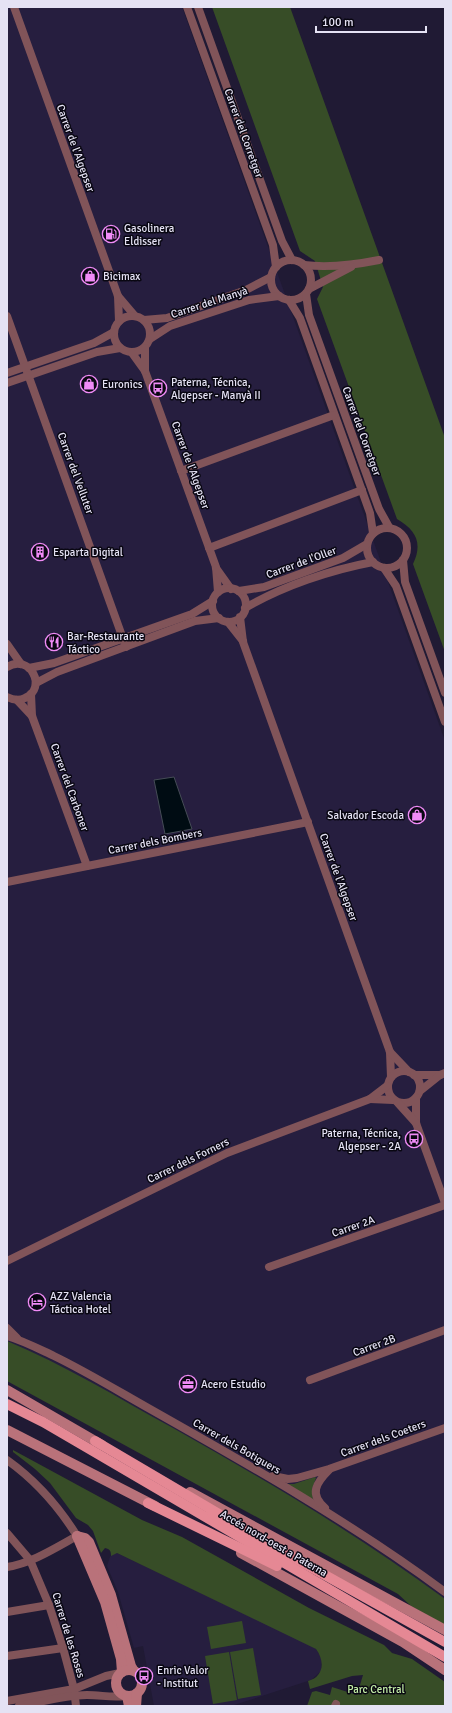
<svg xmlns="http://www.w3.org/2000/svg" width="452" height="1713" font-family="Signika,sans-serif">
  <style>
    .built { fill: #261e3f }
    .green { fill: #374d27 }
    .water { fill: #000c13; stroke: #454c56 }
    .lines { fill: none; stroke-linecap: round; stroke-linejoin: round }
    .street { stroke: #815459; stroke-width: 8 }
    .secondary { stroke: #b9727a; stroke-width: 10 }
    .primary { stroke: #e58894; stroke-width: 10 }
    .labels { text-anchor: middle; stroke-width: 3; stroke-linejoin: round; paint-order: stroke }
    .street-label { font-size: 11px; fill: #e5e2f4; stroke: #090712 }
    .poi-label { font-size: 11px; fill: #e5e2f4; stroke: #090712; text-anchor: start }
    .park-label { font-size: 11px; fill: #c3eea7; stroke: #090712 }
  </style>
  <rect width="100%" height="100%" fill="#201a34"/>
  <g class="built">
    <polygon points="7,7 182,7 445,741 445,1610 7,1353"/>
    <polygon points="117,1553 311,1645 316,1649 322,1659 321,1671 311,1680 231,1706 154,1706 143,1646 134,1648 118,1592 107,1566 110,1557 112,1554"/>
  </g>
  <g class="green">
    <path d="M212 7H290L445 438V652L413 564C423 543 416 530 397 519L317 299 323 287 315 261 300 251Z"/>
    <path d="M7 1341C65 1365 118 1398 173 1428 267 1481 358 1535 445 1599V1625L411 1606 398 1594 7 1381Z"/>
    <path d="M13 1450 142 1520 182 1537 309 1608 384 1645 392 1653 412 1659 445 1682V1706H307L312 1692 316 1691 330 1695 332 1687 357 1695 363 1675 352 1676 310 1689 308 1681C324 1677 325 1661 316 1649L117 1553 111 1556C111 1551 110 1549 105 1548L101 1553 93 1531 88 1525 76 1518 50 1483 35 1469 13 1452Z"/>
    <polygon points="315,1477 316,1478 312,1489 313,1500 287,1484 294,1484"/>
    <polygon points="242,1621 246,1643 211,1649 207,1627"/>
    <polygon points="253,1648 261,1695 238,1699 230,1652"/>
    <polygon points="229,1652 237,1700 213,1704 205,1656"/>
  </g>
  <polygon class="water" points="174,777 192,829 165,834 154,780"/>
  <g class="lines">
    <g class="street">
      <polyline points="14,7 118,296 119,321"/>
      <polyline points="187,7 273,245 276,267"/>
      <polyline points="198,7 282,241 292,260"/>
      <circle cx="291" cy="280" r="20"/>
      <path d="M304 265C329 268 354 265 379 260"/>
      <polyline points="309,289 351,267"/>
      <polyline points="306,294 309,315 379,509 389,527"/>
      <polyline points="118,296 135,316"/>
      <polyline points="289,300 300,318 370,513 373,533"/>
      <circle cx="132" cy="334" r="18"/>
      <polyline points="7,316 126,647"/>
      <polyline points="144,320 167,318 246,290 271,277"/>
      <polyline points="150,339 170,326 249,300 279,296"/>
      <polyline points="132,353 145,371 216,567 218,592"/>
      <polyline points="145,371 145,348"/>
      <polyline points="7,373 94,343 114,332"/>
      <polyline points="7,383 97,352 120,348"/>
      <polyline points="181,471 334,415"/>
      <circle cx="387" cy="548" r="20"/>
      <polyline points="209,548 362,490"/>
      <polyline points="403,560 405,582 445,693"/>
      <polyline points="216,568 231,589"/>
      <polyline points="384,568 396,586 445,722"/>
      <circle cx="229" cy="605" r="17"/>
      <polyline points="239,591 264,587 343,558 367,544"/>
      <path d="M245 608C283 586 330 570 373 562"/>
      <polyline points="240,617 243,642 390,1052 391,1077"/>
      <polyline points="228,622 243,641"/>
      <polyline points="7,644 21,664"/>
      <path d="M7 667C30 653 48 688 25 698 19 701 13 700 7 697"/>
      <polyline points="29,668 54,663 192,614 213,601"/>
      <polyline points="36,683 57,672 195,621 219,618"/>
      <polyline points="31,694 32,716 87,866"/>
      <polyline points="17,700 32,716"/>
      <polyline points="7,882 308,822"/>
      <polyline points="390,1052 409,1072"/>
      <circle cx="404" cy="1087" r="16"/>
      <polyline points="414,1075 440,1075"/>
      <polyline points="420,1091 440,1075 445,1073"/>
      <polyline points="416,1098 416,1123 445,1203"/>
      <polyline points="370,1099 393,1100"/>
      <polyline points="398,1103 416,1123"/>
      <polyline points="7,1261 227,1153 370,1099 387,1086"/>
      <polyline points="269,1267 445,1205"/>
      <polyline points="7,1328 17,1338"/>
      <path d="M7 1336C24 1341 39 1349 54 1356 87 1372 118 1391 150 1409 251 1466 352 1523 445 1592"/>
      <polyline points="310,1380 445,1330"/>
      <path d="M7 1460C35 1480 59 1507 77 1536 55 1548 32 1563 7 1567"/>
      <polyline points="273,1476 288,1479 297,1478 329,1469 445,1428"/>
      <path d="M325 1508C309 1494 316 1483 329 1470"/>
      <polyline points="7,1533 30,1560 49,1605 63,1648 74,1689 76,1706"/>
      <polyline points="7,1612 49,1605"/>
      <polyline points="7,1656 63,1648"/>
      <polyline points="7,1701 74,1689 106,1676 120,1673"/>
      <path d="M19 1706C41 1702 65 1695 87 1695 101 1695 112 1698 125 1696"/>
      <polyline points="335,1706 336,1704"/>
    </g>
    <g class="secondary">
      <polyline points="7,1390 102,1445"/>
      <polyline points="7,1430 155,1506"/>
      <polyline points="190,1492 445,1630"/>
      <polyline points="77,1536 85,1538 89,1542 111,1595 131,1666 134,1671"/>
      <polyline points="77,1536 105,1602 121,1659 122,1672"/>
      <polyline points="241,1553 403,1642 445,1670"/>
      <circle cx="129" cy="1683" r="13"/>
      <polyline points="127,1696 129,1706"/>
      <polyline points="136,1706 137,1693"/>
    </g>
    <g class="primary">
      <polyline points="7,1404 43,1422 91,1450 445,1657"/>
      <polyline points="95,1441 219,1514"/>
      <polyline points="148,1503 277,1566"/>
      <polyline points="212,1513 271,1545 445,1642"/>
    </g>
  </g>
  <defs>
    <symbol id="fuel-ring" viewBox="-11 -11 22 22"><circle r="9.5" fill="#090712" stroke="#f08bf6" stroke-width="1.5"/><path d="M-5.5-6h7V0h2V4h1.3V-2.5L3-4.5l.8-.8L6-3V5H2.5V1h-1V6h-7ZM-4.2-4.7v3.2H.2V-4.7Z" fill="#f08bf6"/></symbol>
    <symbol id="shop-ring" viewBox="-11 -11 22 22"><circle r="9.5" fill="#090712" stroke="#f08bf6" stroke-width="1.5"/><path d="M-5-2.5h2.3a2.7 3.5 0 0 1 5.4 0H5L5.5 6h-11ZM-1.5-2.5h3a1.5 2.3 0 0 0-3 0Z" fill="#f08bf6"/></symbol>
    <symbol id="bus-ring" viewBox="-11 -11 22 22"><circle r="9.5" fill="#090712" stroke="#f08bf6" stroke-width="1.5"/><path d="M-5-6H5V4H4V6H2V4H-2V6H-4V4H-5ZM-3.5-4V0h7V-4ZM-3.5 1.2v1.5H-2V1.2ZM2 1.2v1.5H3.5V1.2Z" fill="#f08bf6"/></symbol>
    <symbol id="building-ring" viewBox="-11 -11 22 22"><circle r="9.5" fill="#090712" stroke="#f08bf6" stroke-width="1.5"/><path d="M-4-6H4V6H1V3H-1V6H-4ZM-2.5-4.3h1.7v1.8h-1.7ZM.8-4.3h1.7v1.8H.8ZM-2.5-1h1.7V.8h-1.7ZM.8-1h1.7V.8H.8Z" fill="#f08bf6"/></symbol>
    <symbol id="restaurant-ring" viewBox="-11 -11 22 22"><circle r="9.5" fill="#090712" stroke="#f08bf6" stroke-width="1.5"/><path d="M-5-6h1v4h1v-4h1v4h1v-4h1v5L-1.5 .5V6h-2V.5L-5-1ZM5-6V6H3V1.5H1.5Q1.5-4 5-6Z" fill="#f08bf6"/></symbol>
    <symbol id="hotel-ring" viewBox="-11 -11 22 22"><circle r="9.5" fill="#090712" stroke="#f08bf6" stroke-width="1.5"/><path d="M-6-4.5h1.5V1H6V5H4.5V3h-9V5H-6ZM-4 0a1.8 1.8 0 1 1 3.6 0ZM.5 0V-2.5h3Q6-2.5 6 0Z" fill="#f08bf6"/></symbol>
    <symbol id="office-ring" viewBox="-11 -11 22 22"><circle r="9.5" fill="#090712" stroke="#f08bf6" stroke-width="1.5"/><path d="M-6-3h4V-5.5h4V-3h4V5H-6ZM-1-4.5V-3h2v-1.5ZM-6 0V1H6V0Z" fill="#f08bf6"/></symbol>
  </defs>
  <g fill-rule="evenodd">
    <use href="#fuel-ring" x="101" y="224" width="20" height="20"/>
    <use href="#shop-ring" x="80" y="266" width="20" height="20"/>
    <use href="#shop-ring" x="79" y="374" width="20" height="20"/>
    <use href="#bus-ring" x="148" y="378" width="20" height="20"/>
    <use href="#building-ring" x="30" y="542" width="20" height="20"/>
    <use href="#restaurant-ring" x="44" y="632" width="20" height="20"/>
    <use href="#shop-ring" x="407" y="805" width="20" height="20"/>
    <use href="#bus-ring" x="404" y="1129" width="20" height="20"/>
    <use href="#hotel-ring" x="27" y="1292" width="20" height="20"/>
    <use href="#office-ring" x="178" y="1374" width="20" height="20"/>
    <use href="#bus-ring" x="134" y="1666" width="20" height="20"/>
  </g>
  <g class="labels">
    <g class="street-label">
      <text transform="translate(244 133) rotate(70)" y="4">Carrer del Corretger</text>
      <text transform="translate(76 148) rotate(70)" y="4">Carrer de l'Algepser</text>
      <text transform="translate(209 302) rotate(-18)" y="4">Carrer del Manyà</text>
      <text transform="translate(362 431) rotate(70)" y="4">Carrer del Corretger</text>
      <text transform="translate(191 465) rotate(70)" y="4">Carrer de l'Algepser</text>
      <text transform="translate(76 473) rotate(70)" y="4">Carrer del Velluter</text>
      <text transform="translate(301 562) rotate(-20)" y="4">Carrer de l'Oller</text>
      <text transform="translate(70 787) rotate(70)" y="4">Carrer del Carboner</text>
      <text transform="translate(155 841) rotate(-11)" y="4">Carrer dels Bombers</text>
      <text transform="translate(339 877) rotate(70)" y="4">Carrer de l'Algepser</text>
      <text transform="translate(188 1160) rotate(-26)" y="4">Carrer dels Forners</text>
      <text transform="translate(353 1226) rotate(-19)" y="4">Carrer 2A</text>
      <text transform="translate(374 1345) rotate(-20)" y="4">Carrer 2B</text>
      <text transform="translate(383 1438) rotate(-20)" y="4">Carrer dels Coeters</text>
      <text transform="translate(237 1446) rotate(30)" y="4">Carrer dels Botiguers</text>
      <text transform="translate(274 1543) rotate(30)" y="4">Accés nord-oest a Paterna</text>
      <text transform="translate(69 1635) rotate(73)" y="4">Carrer de les Roses</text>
    </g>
    <g class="poi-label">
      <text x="124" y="232">Gasolinera<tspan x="124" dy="13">Eldisser</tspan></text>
      <text x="103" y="280">Bicimax</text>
      <text x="171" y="386">Paterna, Técnica,<tspan x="171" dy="13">Algepser - Manyà II</tspan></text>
      <text x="102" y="388">Euronics</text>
      <text x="53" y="556">Esparta Digital</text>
      <text x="67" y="640">Bar-Restaurante<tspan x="67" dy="13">Táctico</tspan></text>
      <text x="404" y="819" text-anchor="end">Salvador Escoda</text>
      <text x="401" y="1137" text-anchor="end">Paterna, Técnica,<tspan x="401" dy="13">Algepser - 2A</tspan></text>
      <text x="50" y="1300">AZZ Valencia<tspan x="50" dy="13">Táctica Hotel</tspan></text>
      <text x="201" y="1388">Acero Estudio</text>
      <text x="157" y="1674">Enric Valor<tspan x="157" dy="13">- Institut</tspan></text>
    </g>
    <g class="park-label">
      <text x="376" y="1693">Parc Central</text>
    </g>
  </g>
  <rect width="452" height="1713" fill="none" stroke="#e5e2f4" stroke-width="16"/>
  <path d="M316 26v6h110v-6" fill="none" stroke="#e5e2f4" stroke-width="2"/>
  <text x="322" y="26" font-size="12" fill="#e5e2f4" stroke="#090712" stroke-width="3" paint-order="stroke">100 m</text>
</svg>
